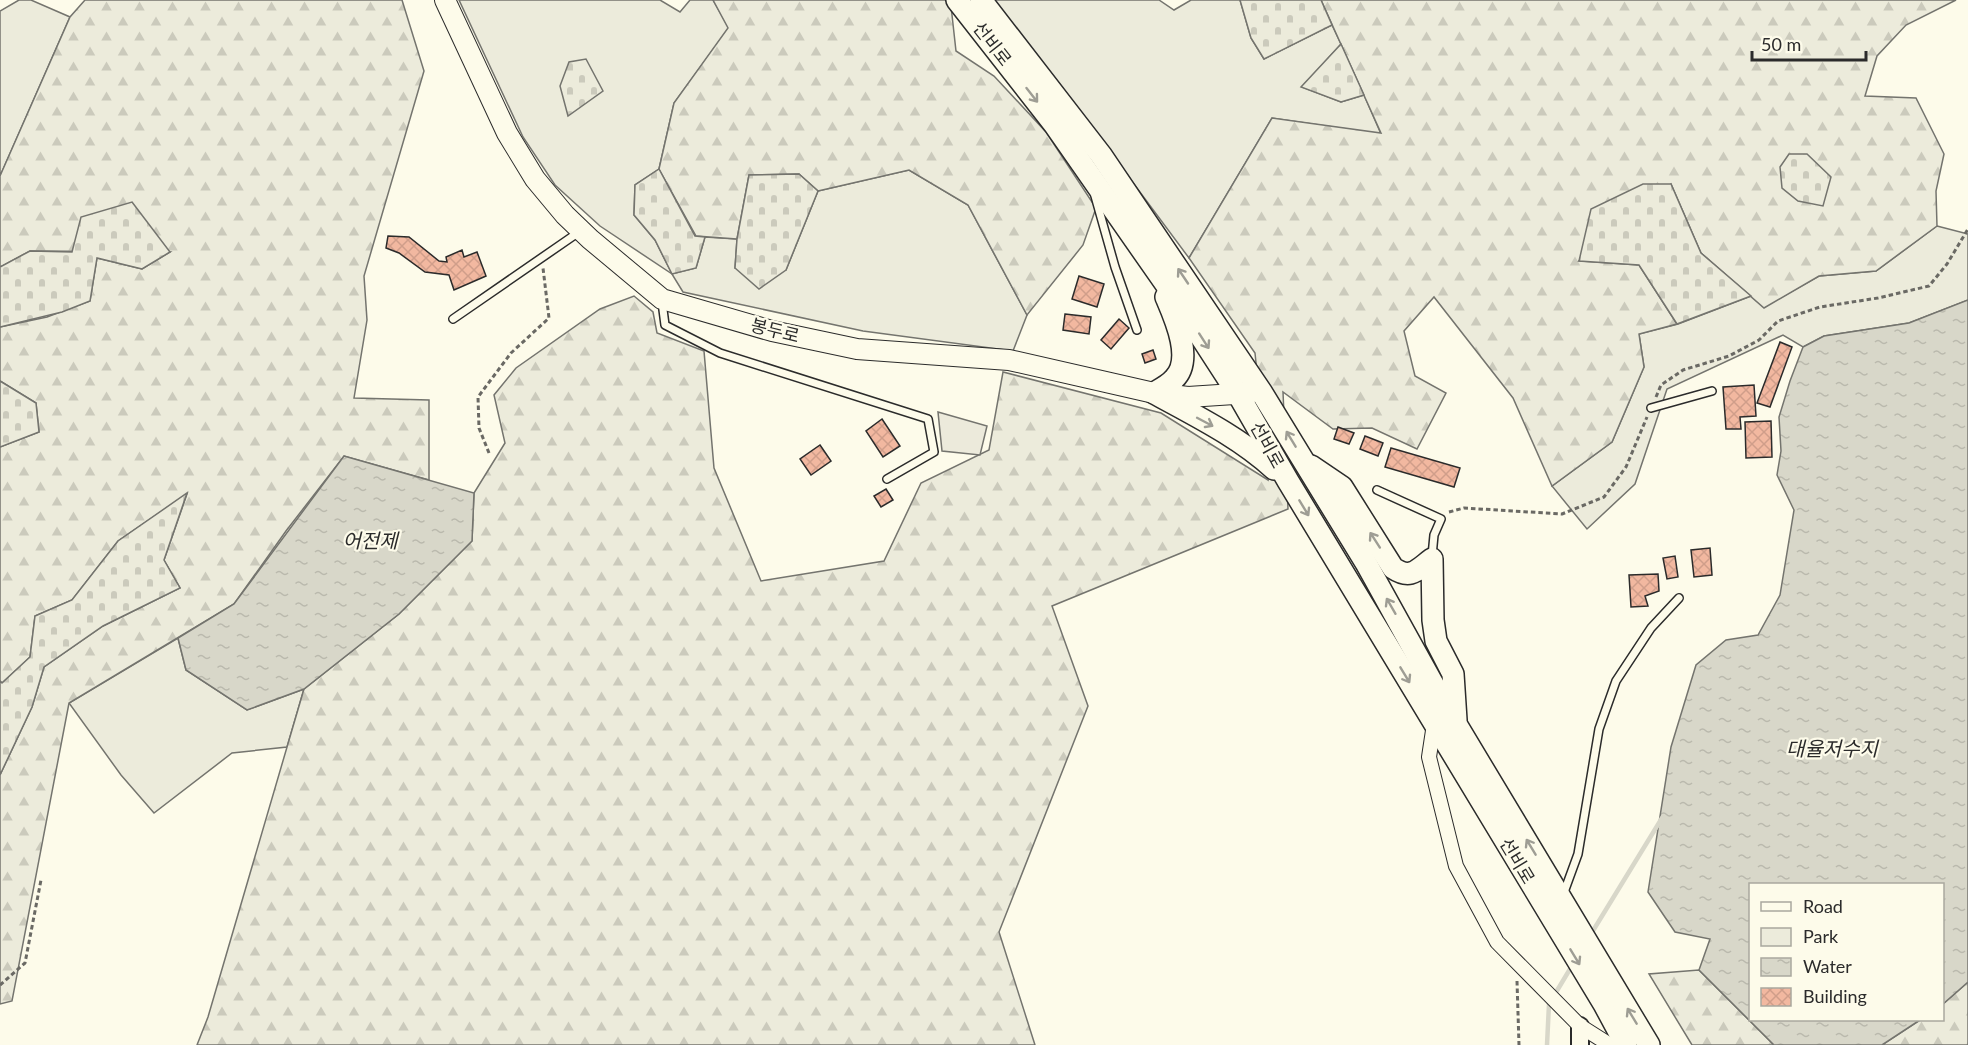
<svg xmlns="http://www.w3.org/2000/svg" width="1968" height="1045" font-family="Lato,'Noto Sans KR',sans-serif">
  <style>
    .green { fill: #ecebdb; stroke: #74746e; stroke-width: 1.5 }
    .forest { fill: url(#forest-firs); stroke: #74746e; stroke-width: 1.5 }
    .cemetery { fill: url(#cemetery-stones); stroke: #74746e; stroke-width: 1.5 }
    .parking { fill: #eceadb; stroke: #74746e; stroke-width: 1.5 }
    .water { fill: url(#water-ripples); stroke: #74746e; stroke-width: 1.5 }
    .lines { fill: none; stroke-linecap: round; stroke-linejoin: round }
    .stream { stroke: #d8d7c9; stroke-width: 4.5 }
    .building { fill: url(#building-cross-hatch); stroke: #2b2b2b; stroke-width: 1.5 }
    .service-casing { stroke: #2b2b2b; stroke-width: 10 }
    .minor-casing { stroke: #2b2b2b; stroke-width: 16 }
    .tertiary-casing { stroke: #2b2b2b; stroke-width: 20 }
    .secondary-casing { stroke: #2b2b2b; stroke-width: 22 }
    .primary-casing { stroke: #2b2b2b; stroke-width: 24 }
    .path { stroke: #6a6964; stroke-width: 3; stroke-dasharray: 4.5 3; stroke-linecap: butt }
    .service { stroke: #fdfbea; stroke-width: 7 }
    .minor { stroke: #fdfbea; stroke-width: 14 }
    .tertiary { stroke: #fdfbea; stroke-width: 16 }
    .secondary { stroke: #fdfbea; stroke-width: 20 }
    .primary { stroke: #fdfbea; stroke-width: 21 }
    .oneway { stroke: #9e9d94 }
    .labels { text-anchor: middle; stroke-width: 4.5; stroke-linejoin: round; paint-order: stroke }
    .street-label { font-size: 18px; fill: #2b2b2b; stroke: #fdfbea }
    .water-label { font-size: 20px; font-style: italic; fill: #2b2b2b; stroke: #fdfbea }
  </style>
  <defs>
    <pattern id="forest-firs" width="22" height="20" patternUnits="userSpaceOnUse" patternTransform="scale(1.5)"><rect width="22" height="20" fill="#ecebdb"/><path d="M5 1l3.5 6h-7zM16 11l3.5 6h-7z" fill="#cbcabc"/></pattern>
    <pattern id="cemetery-stones" width="16" height="16" patternUnits="userSpaceOnUse" patternTransform="scale(1.5)"><rect width="16" height="16" fill="#ecebdb"/><path d="M2 7V4a2 2 0 0 1 4 0v3zM10 15v-3a2 2 0 0 1 4 0v3z" fill="#cbcabc"/></pattern>
    <pattern id="water-ripples" width="26" height="14" patternUnits="userSpaceOnUse" patternTransform="scale(1.5)"><rect width="26" height="14" fill="#d8d7c9"/><path d="M2 4q2-2 4 0t4 0M15 11q2-2 4 0t4 0" fill="none" stroke="#bab9ad"/></pattern>
    <pattern id="building-cross-hatch" width="8" height="8" patternUnits="userSpaceOnUse" patternTransform="scale(1.5)"><rect width="8" height="8" fill="#f2b8a0"/><path d="M0 0l8 8M0 8l8-8" fill="none" stroke="#d09e8a"/></pattern>
  </defs>
  <rect width="100%" height="100%" fill="#fdfbea"/>
  <g class="green">
    <polygon points="19,0 31,0 70,17 0,176 0,11"/>
    <polygon points="459,0 660,0 680,12 690,0 713,0 729,28 674,103 659,169 635,185 634,215 655,240 672,274 696,268 705,237 737,239 735,268 786,270 818,191 909,170 968,205 1027,315 1013,351 863,331 683,292 672,274 600,226 555,185 523,137"/>
    <polygon points="992,0 1159,0 1174,10 1191,0 1240,0 1251,38 1264,59 1332,25 1341,44 1302,87 1341,102 1364,95 1381,134 1272,118 1189,258 1058,82"/>
    <polygon points="1937,226 1968,234 1968,300 1909,323 1824,336 1803,347 1783,335 1667,389 1635,484 1587,529 1552,486 1612,442 1644,367 1639,334 1678,324 1751,296 1764,307 1819,276 1876,271"/>
    <polygon points="178,638 186,670 247,710 304,689 287,747 232,753 154,813 121,775 69,703"/>
  </g>
  <g class="forest">
    <polygon points="85,0 402,0 424,71 364,276 367,320 354,398 429,400 429,480 344,456 286,531 234,604 69,703 12,1001 0,1004 0,775 32,707 44,667 103,626 180,588 164,560 187,494 118,541 72,600 35,616 30,657 2,683 0,681 0,447 39,432 36,403 0,381 0,327 47,317 90,301 97,258 142,269 170,252 30,251 0,267 0,176 70,17"/>
    <polygon points="713,0 945,0 951,6 956,51 994,76 1046,132 1096,208 1083,245 1027,315 968,205 909,170 818,191 799,174 749,175 737,239 696,236 659,169 674,103 728,28"/>
    <polygon points="1321,0 1956,0 1906,25 1877,56 1865,96 1916,98 1944,154 1936,191 1937,226 1876,271 1819,276 1764,308 1701,253 1671,184 1579,261 1639,265 1677,324 1639,334 1644,367 1612,442 1552,486 1513,398 1434,297 1404,331 1415,376 1446,393 1417,449 1372,428 1333,429 1283,392 1288,509 1052,606 1088,706 999,932 1035,1045 197,1045 208,1017 304,689 399,614 472,541 474,493 505,443 494,395 516,368 600,309 634,296 653,312 657,333 704,351 714,468 761,581 884,561 921,483 989,450 1003,372 1161,413 1268,480 1255,353 1189,258 1272,118 1381,133"/>
    <polygon points="1699,970 1774,1045 1692,1045 1649,974"/>
    <polygon points="1968,982 1968,1045 1882,1045 1920,1020 1942,1020 1943,1004"/>
  </g>
  <g class="cemetery">
    <polygon points="1240,0 1321,0 1332,25 1264,59 1251,38"/>
    <polygon points="1341,44 1364,95 1341,102 1301,87"/>
    <polygon points="586,59 603,91 568,116 560,86 569,62"/>
    <polygon points="1789,154 1807,154 1831,177 1823,206 1798,201 1782,188 1780,167"/>
    <polygon points="659,169 695,236 705,237 696,268 672,274 655,240 634,215 635,185"/>
    <polygon points="799,174 818,191 786,270 759,289 735,268 737,239 749,175"/>
    <polygon points="1643,184 1671,184 1701,253 1751,296 1677,324 1639,265 1579,261 1591,209"/>
    <polygon points="132,202 170,252 142,269 97,258 90,301 62,312 0,327 0,267 30,251 72,252 81,217"/>
    <polygon points="0,381 36,403 39,432 0,447"/>
    <polygon points="187,493 164,560 180,588 103,626 44,667 32,707 0,775 0,681 2,683 30,657 35,616 72,600 118,541"/>
  </g>
  <polygon class="parking" points="938,412 987,426 980,455 942,451"/>
  <g class="water">
    <polygon points="1968,300 1968,982 1943,1004 1942,884 1750,884 1750,1020 1920,1020 1882,1045 1774,1045 1699,970 1710,939 1675,932 1648,892 1671,747 1696,665 1726,640 1758,635 1780,595 1794,510 1777,475 1781,451 1779,417 1790,381 1803,347 1824,336 1909,323"/>
    <polygon points="344,456 474,493 472,541 399,614 304,689 247,710 186,670 178,638 234,604"/>
  </g>
  <g class="lines">
    <g class="stream">
      <polyline points="1591,934 1662,818"/>
      <polyline points="1547,1045 1549,1004 1573,964"/>
    </g>
  </g>
  <g class="building">
    <polygon points="388,236 409,237 439,261 447,262 446,257 462,250 464,257 477,252 486,276 454,290 449,275 425,272 399,253 386,248"/>
    <polygon points="1079,276 1104,284 1097,307 1072,299"/>
    <polygon points="1065,314 1091,317 1089,334 1063,330"/>
    <polygon points="1119,319 1129,328 1111,349 1101,340"/>
    <polygon points="1780,342 1792,347 1770,407 1757,403"/>
    <polygon points="1153,350 1156,359 1145,363 1142,354"/>
    <polygon points="1754,385 1756,416 1740,417 1741,429 1726,429 1723,387"/>
    <polygon points="882,419 900,446 883,457 866,431"/>
    <polygon points="1771,421 1772,457 1746,458 1745,422"/>
    <polygon points="1338,427 1354,433 1349,444 1334,439"/>
    <polygon points="1365,436 1383,443 1378,456 1360,449"/>
    <polygon points="820,445 831,461 811,475 800,459"/>
    <polygon points="1391,448 1460,468 1454,487 1385,467"/>
    <polygon points="886,489 893,500 881,507 874,496"/>
    <polygon points="1710,548 1712,575 1694,577 1691,550"/>
    <polygon points="1675,556 1678,577 1667,579 1663,558"/>
    <polygon points="1658,574 1659,591 1645,596 1648,606 1631,607 1629,575"/>
  </g>
  <g class="lines">
    <defs>
      <g id="service">
        <polyline points="1095,196 1115,267 1137,330"/>
        <polyline points="662,302 665,325 720,353 928,419 934,452 887,479"/>
        <polyline points="453,319 579,232"/>
        <polyline points="1651,408 1712,391"/>
        <polyline points="1377,490 1441,519 1434,535 1432,556"/>
        <polyline points="1563,895 1578,854 1599,729 1616,681 1651,628 1679,598"/>
      </g>
      <polyline id="minor" points="1434,724 1429,757 1456,866 1497,942 1580,1026 1610,1045"/>
      <polyline id="tertiary" points="1580,1026 1580,1045"/>
      <polyline id="secondary" points="445,0 507,133 535,179 565,215 590,239 662,299 772,331 857,349 1009,360 1154,393 1188,397 1250,393"/>
      <g id="primary">
        <polyline points="957,0 1054,124 1179,303 1238,394 1288,481 1604,1004 1626,1045"/>
        <polyline points="981,0 1101,155 1262,393 1366,563 1444,704 1649,1045"/>
        <path d="M1166 297C1175 318 1194 360 1174 379 1169 385 1161 389 1154 393 1196 416 1239 437 1274 469"/>
        <path d="M1311 466 1342 487 1393 568C1411 580 1417 570 1432 559L1433 620 1436 641 1453 674 1456 720"/>
      </g>
    </defs>
    <use href="#service" class="service-casing"/>
    <use href="#minor" class="minor-casing"/>
    <use href="#tertiary" class="tertiary-casing"/>
    <use href="#secondary" class="secondary-casing"/>
    <use href="#primary" class="primary-casing"/>
    <g class="path">
      <polyline points="1656,397 1661,385 1683,370 1729,356 1759,340 1778,321 1820,307 1878,298 1929,286 1947,264 1968,229"/>
      <polyline points="489,453 479,428 478,397 511,353 549,318 543,268"/>
      <polyline points="1449,512 1464,508 1562,514 1604,497 1626,467 1647,417"/>
      <polyline points="1517,981 1519,1045"/>
      <polyline points="0,985 25,963 41,880"/>
    </g>
    <use href="#service" class="service"/>
    <use href="#minor" class="minor"/>
    <use href="#tertiary" class="tertiary"/>
    <use href="#secondary" class="secondary"/>
    <use href="#primary" class="primary"/>
  </g>
  <defs><path id="oneway-shaft" d="M-6 0H5M1.5-3L5.5 0L1.5 3" fill="none" stroke-width="1.6" stroke-linecap="round" stroke-linejoin="round" transform="scale(1.5)"/></defs>
  <g class="oneway">
    <use href="#oneway-shaft" transform="translate(1032 95) rotate(52)"/>
    <use href="#oneway-shaft" transform="translate(1183 276) rotate(-124)"/>
    <use href="#oneway-shaft" transform="translate(1204 341) rotate(57)"/>
    <use href="#oneway-shaft" transform="translate(1205 422) rotate(28)"/>
    <use href="#oneway-shaft" transform="translate(1291 439) rotate(-121)"/>
    <use href="#oneway-shaft" transform="translate(1304 508) rotate(59)"/>
    <use href="#oneway-shaft" transform="translate(1375 540) rotate(-123)"/>
    <use href="#oneway-shaft" transform="translate(1391 606) rotate(-120)"/>
    <use href="#oneway-shaft" transform="translate(1405 675) rotate(59)"/>
    <use href="#oneway-shaft" transform="translate(1531 847) rotate(-121)"/>
    <use href="#oneway-shaft" transform="translate(1575 957) rotate(59)"/>
    <use href="#oneway-shaft" transform="translate(1632 1016) rotate(-121)"/>
  </g>
  <g class="labels">
    <g class="street-label">
      <text transform="translate(992 44) rotate(52)" y="6">선비로</text>
      <text transform="translate(775 331) rotate(14)" y="6">봉두로</text>
      <text transform="translate(1267 445) rotate(61)" y="6">선비로</text>
      <text transform="translate(1517 861) rotate(59)" y="6">선비로</text>
    </g>
    <g class="water-label">
      <text x="370" y="548">어전제</text>
      <text x="1832" y="756">대율저수지</text>
    </g>
  </g>
  <rect x="1749" y="883" width="195" height="138" fill="#fdfbea" stroke="#a9a89e" stroke-width="1.5"/>
  <rect x="1761" y="902" width="30" height="9" fill="#fdfbea" stroke="#a9a89e" stroke-width="1.5"/>
  <text x="1803" y="913" font-size="18" fill="#2b2b2b">Road</text>
  <rect x="1761" y="928" width="30" height="18" fill="#ecebdb" stroke="#a9a89e" stroke-width="1.5"/>
  <text x="1803" y="943" font-size="18" fill="#2b2b2b">Park</text>
  <rect x="1761" y="958" width="30" height="18" fill="url(#water-ripples)" stroke="#a9a89e" stroke-width="1.5"/>
  <text x="1803" y="973" font-size="18" fill="#2b2b2b">Water</text>
  <rect x="1761" y="988" width="30" height="18" fill="url(#building-cross-hatch)" stroke="#a9a89e" stroke-width="1.5"/>
  <text x="1803" y="1003" font-size="18" fill="#2b2b2b">Building</text>
  <path d="M1752 51v9h114v-9" fill="none" stroke="#2b2b2b" stroke-width="3"/>
  <text x="1761" y="51" font-size="18" fill="#2b2b2b" stroke="#fdfbea" stroke-width="4.5" paint-order="stroke">50 m</text>
</svg>
